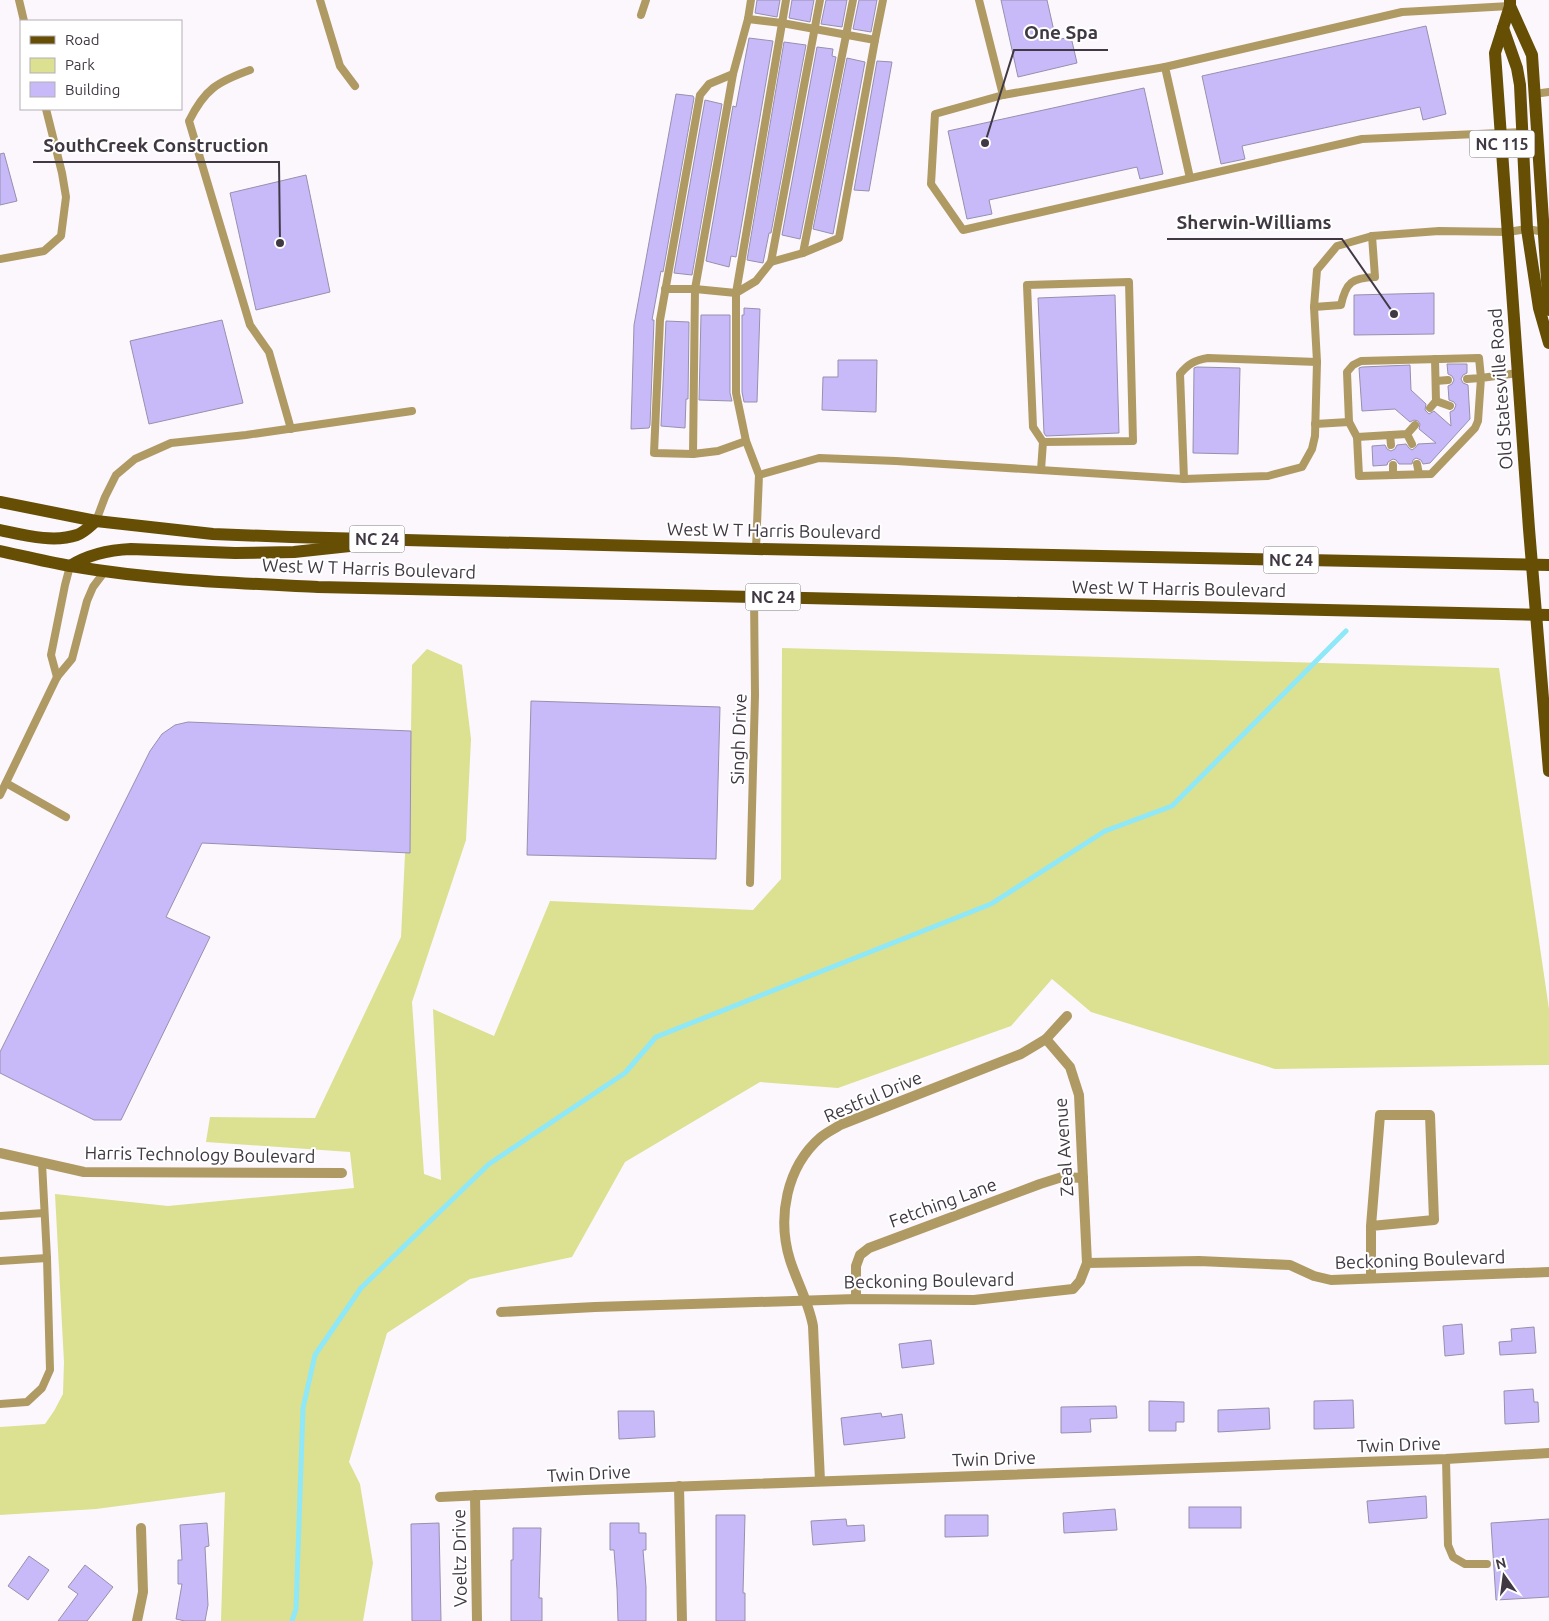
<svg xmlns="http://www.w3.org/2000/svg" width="1549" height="1621" font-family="Ubuntu,sans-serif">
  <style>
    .green { fill: #dce091 }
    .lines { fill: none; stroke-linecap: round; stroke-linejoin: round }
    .stream { stroke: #8ee8f8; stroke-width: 5 }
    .building { fill: #c8baf9; stroke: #9690ad }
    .lane { stroke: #b09a64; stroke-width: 8 }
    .street { stroke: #b09a64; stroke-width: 10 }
    .primary { stroke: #664e05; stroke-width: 12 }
    .labels { text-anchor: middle; stroke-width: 4; stroke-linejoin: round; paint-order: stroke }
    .shield { fill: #fff; stroke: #79747b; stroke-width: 1 }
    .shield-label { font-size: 16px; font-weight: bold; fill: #403843 }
    .street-label { font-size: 18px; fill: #403843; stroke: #fff }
    .leader { fill: none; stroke: #403843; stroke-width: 2 }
    .callout-dot { fill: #403843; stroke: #fff; stroke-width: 2 }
    .callout-label { font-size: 19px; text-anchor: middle; font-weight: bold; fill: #403843; stroke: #fff; stroke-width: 4; stroke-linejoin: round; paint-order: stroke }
  </style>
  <rect width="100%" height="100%" fill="#fbf7fd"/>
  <polygon class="green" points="782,648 1499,668 1549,1009 1549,1065 1275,1069 1091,1012 1052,979 1011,1026 838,1088 760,1082 625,1162 572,1257 470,1279 387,1333 349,1462 360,1484 373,1563 363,1621 221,1621 225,1492 96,1509 0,1515 0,1427 45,1424 54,1411 63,1394 64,1362 55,1194 168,1206 354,1188 350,1152 206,1142 210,1117 315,1118 401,937 411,731 412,665 427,649 462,665 471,739 466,840 412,1002 424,1174 441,1180 433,1009 494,1036 550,901 753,910 781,879"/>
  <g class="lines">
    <polyline class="stream" points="292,1621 296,1609 303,1408 315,1355 361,1288 489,1164 625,1073 656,1037 991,904 1105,831 1172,806 1346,631"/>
  </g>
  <g class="building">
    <polygon points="757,0 780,0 777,17 755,13"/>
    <polygon points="792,0 814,0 810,22 789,18"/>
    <polygon points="826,0 847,0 842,27 821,24"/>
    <polygon points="859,0 877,0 871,32 853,29"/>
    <polygon points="1001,0 1047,0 1056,40 1071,37 1077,63 1018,77"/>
    <polygon points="1426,26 1446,114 1423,120 1420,107 1242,146 1245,159 1221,164 1202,76"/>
    <polygon points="749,38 773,41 736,257 731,256 729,267 706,261 733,106 736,107"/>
    <polygon points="784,42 806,45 771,233 769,233 763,263 747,260"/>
    <polygon points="817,47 833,49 832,56 836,57 800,239 782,235"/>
    <polygon points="847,58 865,62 833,234 813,229"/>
    <polygon points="877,61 892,62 869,191 854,190"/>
    <polygon points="1144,88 1163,174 1140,179 1137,167 989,200 992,214 967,219 948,131"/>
    <polygon points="676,94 693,96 694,98 663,272 661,271 652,320 654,320 650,425 649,428 631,429 634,325"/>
    <polygon points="705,100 722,104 692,275 674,273"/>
    <polygon points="4,153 17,201 0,205 0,154"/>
    <polygon points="306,175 330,292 256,310 230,193"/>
    <polygon points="1434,293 1434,334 1354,335 1354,295"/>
    <polygon points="1115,295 1119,433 1046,436 1044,433 1038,298"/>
    <polygon points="744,308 760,309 757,402 744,402 742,392 742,315 744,315"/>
    <polygon points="701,315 730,315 730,393 732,401 699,400"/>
    <polygon points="222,320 243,403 149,424 130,341"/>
    <polygon points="666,321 689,322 688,399 686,399 685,428 661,426"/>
    <polygon points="838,360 877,360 876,412 822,410 823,377 838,377"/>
    <polygon points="1447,364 1467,364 1467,373 1463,375 1461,379 1463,383 1468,385 1470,419 1430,463 1423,464 1421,460 1416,458 1413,460 1412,464 1399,464 1396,460 1393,459 1388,462 1387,465 1373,466 1372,446 1385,445 1387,449 1391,451 1395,449 1397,445 1406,444 1409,448 1412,450 1416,447 1418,444 1436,443 1419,429 1420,424 1418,421 1414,420 1410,422 1395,409 1362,411 1359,368 1362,367 1410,365 1411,390 1426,404 1425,410 1429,414 1434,411 1451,426 1450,412 1454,410 1456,405 1454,402 1449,400 1448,386 1452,384 1454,380 1452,376 1448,374"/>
    <polygon points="1197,367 1240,368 1238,454 1193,453 1194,368"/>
    <polygon points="531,701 720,707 716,859 527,855"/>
    <polygon points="188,722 411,731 410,853 202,843 166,917 210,937 121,1120 94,1120 0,1073 0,1052 150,751 162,734 175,725"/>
    <polygon points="1462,1324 1464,1354 1445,1356 1443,1326"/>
    <polygon points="1534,1327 1536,1353 1500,1355 1499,1342 1512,1341 1511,1329"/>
    <polygon points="931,1340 934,1364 902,1368 899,1344"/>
    <polygon points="1533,1389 1534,1402 1538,1402 1539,1422 1505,1424 1504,1391"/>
    <polygon points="1353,1400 1354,1428 1314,1429 1314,1401"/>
    <polygon points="1149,1401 1184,1402 1184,1422 1176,1422 1176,1431 1149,1431"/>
    <polygon points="1116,1406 1117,1418 1090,1419 1091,1432 1061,1433 1061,1407"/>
    <polygon points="1269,1408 1270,1429 1218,1432 1218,1410"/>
    <polygon points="618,1411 654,1411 655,1437 619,1439"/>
    <polygon points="881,1413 882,1417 902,1414 905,1438 844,1445 841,1418"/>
    <polygon points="1426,1496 1427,1518 1369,1523 1367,1501"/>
    <rect x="1189" y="1507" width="52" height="21"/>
    <polygon points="1115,1509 1117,1530 1064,1533 1063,1513"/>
    <polygon points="716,1515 745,1515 743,1593 745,1593 745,1621 716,1621"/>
    <polygon points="945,1515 988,1515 988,1536 945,1537"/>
    <polygon points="846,1519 847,1526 864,1525 865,1541 813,1545 811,1521"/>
    <polygon points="1549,1519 1549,1597 1496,1600 1491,1523"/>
    <polygon points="207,1523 209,1546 205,1547 208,1605 205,1621 185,1621 176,1619 182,1584 178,1584 178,1560 182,1560 180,1525"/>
    <polygon points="439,1523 441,1621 412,1621 411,1524"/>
    <polygon points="610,1523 639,1523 639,1533 646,1533 646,1550 643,1550 646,1587 646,1621 618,1621 617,1589 614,1550 610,1550"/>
    <polygon points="513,1528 541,1528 539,1598 542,1598 542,1621 511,1621 511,1560 513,1560"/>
    <polygon points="29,1556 49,1570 28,1600 8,1586"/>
    <polygon points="85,1565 113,1587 87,1621 58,1621 78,1594 68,1587"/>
  </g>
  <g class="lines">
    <g class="lane">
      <polyline points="19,0 24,21"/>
      <polyline points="320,0 340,66 355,86"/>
      <polyline points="820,0 771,262 803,253 853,0"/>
      <polyline points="979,0 1003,95 935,114 931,184 963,230 1362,139 1523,132"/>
      <polyline points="641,15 646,0"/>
      <polyline points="748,19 782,23 875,40 883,0"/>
      <path d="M250 70C217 82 205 89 189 121L250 325 269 352 291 429"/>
      <polyline points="1534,94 1549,92"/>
      <polyline points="1003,95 1165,67"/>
      <polyline points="1190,178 1165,67 1402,12 1510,6"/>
      <polyline points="803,253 839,238 875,40"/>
      <polyline points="0,259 44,251 61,236 66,197 62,173 46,109"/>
      <polyline points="665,289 695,289 736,293 756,281 771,262"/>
      <path d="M1314 307 1341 305C1346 282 1352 278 1375 277L1372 236"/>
      <polyline points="1436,381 1448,380"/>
      <polyline points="1436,401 1450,406"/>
      <polyline points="1430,408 1436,401 1435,359"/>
      <polyline points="1349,422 1347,372 1353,365 1361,361 1479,358 1481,378 1467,379"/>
      <polyline points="1315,424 1349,422 1357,437 1359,476 1431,474 1475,428 1478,421 1481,378 1518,373"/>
      <polyline points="1407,434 1412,444"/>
      <polyline points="1390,435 1391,445"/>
      <polyline points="1357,437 1407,434 1415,425"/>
      <polyline points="746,441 718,451 693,454 654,453 660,320 700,95 709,84 733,74 748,19 751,0"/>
      <polyline points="693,454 695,289 733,74"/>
      <polyline points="1417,464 1419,474"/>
      <polyline points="1393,465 1393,475"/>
      <polyline points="1041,470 1043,442 1133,441 1129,282 1027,285 1033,427 1043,442"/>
      <polyline points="759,475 746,441 736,393 736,293 786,0"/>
      <path d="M1184 479 1180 374C1188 364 1195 360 1208 358L1317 362"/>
      <polyline points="96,521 105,497 116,475 135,459 171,443 246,435 412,411"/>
      <polyline points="756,549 759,475 819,458 896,461 1184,479 1268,476 1302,467 1312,449 1315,436 1317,362 1314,307 1317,270 1337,246 1372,236 1439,231 1508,232 1527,229 1545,232"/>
      <polyline points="57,677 51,655 65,585 70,566"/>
      <polyline points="6,783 66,817"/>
      <polyline points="0,795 57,677 72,659 87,601 93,587 105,571"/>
      <polyline points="750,883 755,695 754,596"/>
      <polyline points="0,1216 44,1213"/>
      <polyline points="0,1261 47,1258"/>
      <polyline points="0,1404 27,1402 42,1388 50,1370 47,1258 42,1163"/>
      <polyline points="1446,1459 1448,1545 1453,1557 1465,1564 1487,1564"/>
    </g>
    <g class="street">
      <polyline points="1046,1039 1070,1067 1079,1095 1087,1263"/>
      <polyline points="0,1153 84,1172 342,1173"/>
      <polyline points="1371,1278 1371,1226 1380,1115 1430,1115 1434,1220 1371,1226"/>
      <polyline points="856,1299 856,1266 860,1255 869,1248 1040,1184 1062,1177 1083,1178"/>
      <polyline points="501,1312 595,1307 856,1299 974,1300 1073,1289 1080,1281 1087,1263 1199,1261 1290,1265 1314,1276 1331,1280 1549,1272"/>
      <path d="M820 1481 813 1326C809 1303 797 1282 790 1260 777 1218 786 1167 821 1137 827 1132 834 1129 840 1125L1021 1054 1046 1039 1067 1016"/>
      <polyline points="679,1486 682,1621"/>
      <polyline points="475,1495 477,1621"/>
      <polyline points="440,1497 585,1490 1446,1459 1549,1453"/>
      <polyline points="137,1621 143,1592 141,1528"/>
    </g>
    <g class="primary">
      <polyline points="1510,0 1510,6 1495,53 1529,529 1549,771"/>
      <polyline points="1510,6 1532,55 1549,310"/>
      <polyline points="1503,28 1517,68 1520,85 1527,229 1539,308 1549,343"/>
      <polyline points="0,502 96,521 213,534 291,537 756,549 1549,565"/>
      <path d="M0 530C24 535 53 543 77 535 85 532 90 526 96 521"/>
      <path d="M0 551C23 556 47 562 71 566 152 580 236 583 318 587L1549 615"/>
      <path d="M70 566C89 554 109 550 131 549L235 553 294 552 359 545"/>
    </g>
  </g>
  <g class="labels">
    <g class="shield">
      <rect x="1469.5" y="130.5" width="65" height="27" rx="4"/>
      <rect x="349.5" y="525.5" width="55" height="27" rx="4"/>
      <rect x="1263.5" y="546.5" width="55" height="27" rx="4"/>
      <rect x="745.5" y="583.5" width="55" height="27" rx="4"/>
    </g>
    <g class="shield-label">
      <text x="1502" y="150">NC 115</text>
      <text x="377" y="545">NC 24</text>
      <text x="1291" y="566">NC 24</text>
      <text x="773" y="603">NC 24</text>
    </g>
    <g class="street-label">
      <text transform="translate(1501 389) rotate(-94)" y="6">Old Statesville Road</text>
      <text transform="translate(774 531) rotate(1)" y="6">West W T Harris Boulevard</text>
      <text transform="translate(369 569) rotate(2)" y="6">West W T Harris Boulevard</text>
      <text transform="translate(1179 589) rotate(1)" y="6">West W T Harris Boulevard</text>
      <text transform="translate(739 739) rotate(-88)" y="6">Singh Drive</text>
      <text transform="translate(873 1097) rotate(-23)" y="6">Restful Drive</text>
      <text transform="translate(1064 1147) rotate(-94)" y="6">Zeal Avenue</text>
      <text transform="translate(200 1155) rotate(1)" y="6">Harris Technology Boulevard</text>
      <text transform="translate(943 1203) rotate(-20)" y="6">Fetching Lane</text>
      <text transform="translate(1420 1260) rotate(-2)" y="6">Beckoning Boulevard</text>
      <text transform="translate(929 1281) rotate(-1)" y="6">Beckoning Boulevard</text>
      <text transform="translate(1399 1445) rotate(-2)" y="6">Twin Drive</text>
      <text transform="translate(994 1459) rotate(-2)" y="6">Twin Drive</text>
      <text transform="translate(589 1474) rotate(-3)" y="6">Twin Drive</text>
      <text transform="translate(460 1558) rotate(-91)" y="6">Voeltz Drive</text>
    </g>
  </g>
  <path class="leader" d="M985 143L1014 50H1108M280 243L279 162H33M1394 314L1342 239H1167"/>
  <g class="callout-dot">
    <circle cx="985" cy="143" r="5"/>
    <circle cx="280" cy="243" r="5"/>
    <circle cx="1394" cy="314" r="5"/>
  </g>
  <g class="callout-label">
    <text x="1061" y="39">One Spa</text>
    <text x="156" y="152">SouthCreek Construction</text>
    <text x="1254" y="229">Sherwin-Williams</text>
  </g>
  <rect x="20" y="20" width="162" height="90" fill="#ffffff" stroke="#b3afb4"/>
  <rect x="30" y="36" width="25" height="8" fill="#664e05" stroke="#b3afb4"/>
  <text x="65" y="45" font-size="15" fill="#403843">Road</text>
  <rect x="30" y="58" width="25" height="15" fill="#dce091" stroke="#b3afb4"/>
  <text x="65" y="70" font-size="15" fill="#403843">Park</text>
  <rect x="30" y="82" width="25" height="15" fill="#c8baf9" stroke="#b3afb4"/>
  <text x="65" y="95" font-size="15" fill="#403843">Building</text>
  <g transform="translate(1504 1576) rotate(346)" stroke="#ffffff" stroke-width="4" paint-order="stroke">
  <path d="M0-4L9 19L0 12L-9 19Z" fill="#403843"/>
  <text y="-8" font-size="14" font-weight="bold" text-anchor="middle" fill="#403843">N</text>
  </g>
</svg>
